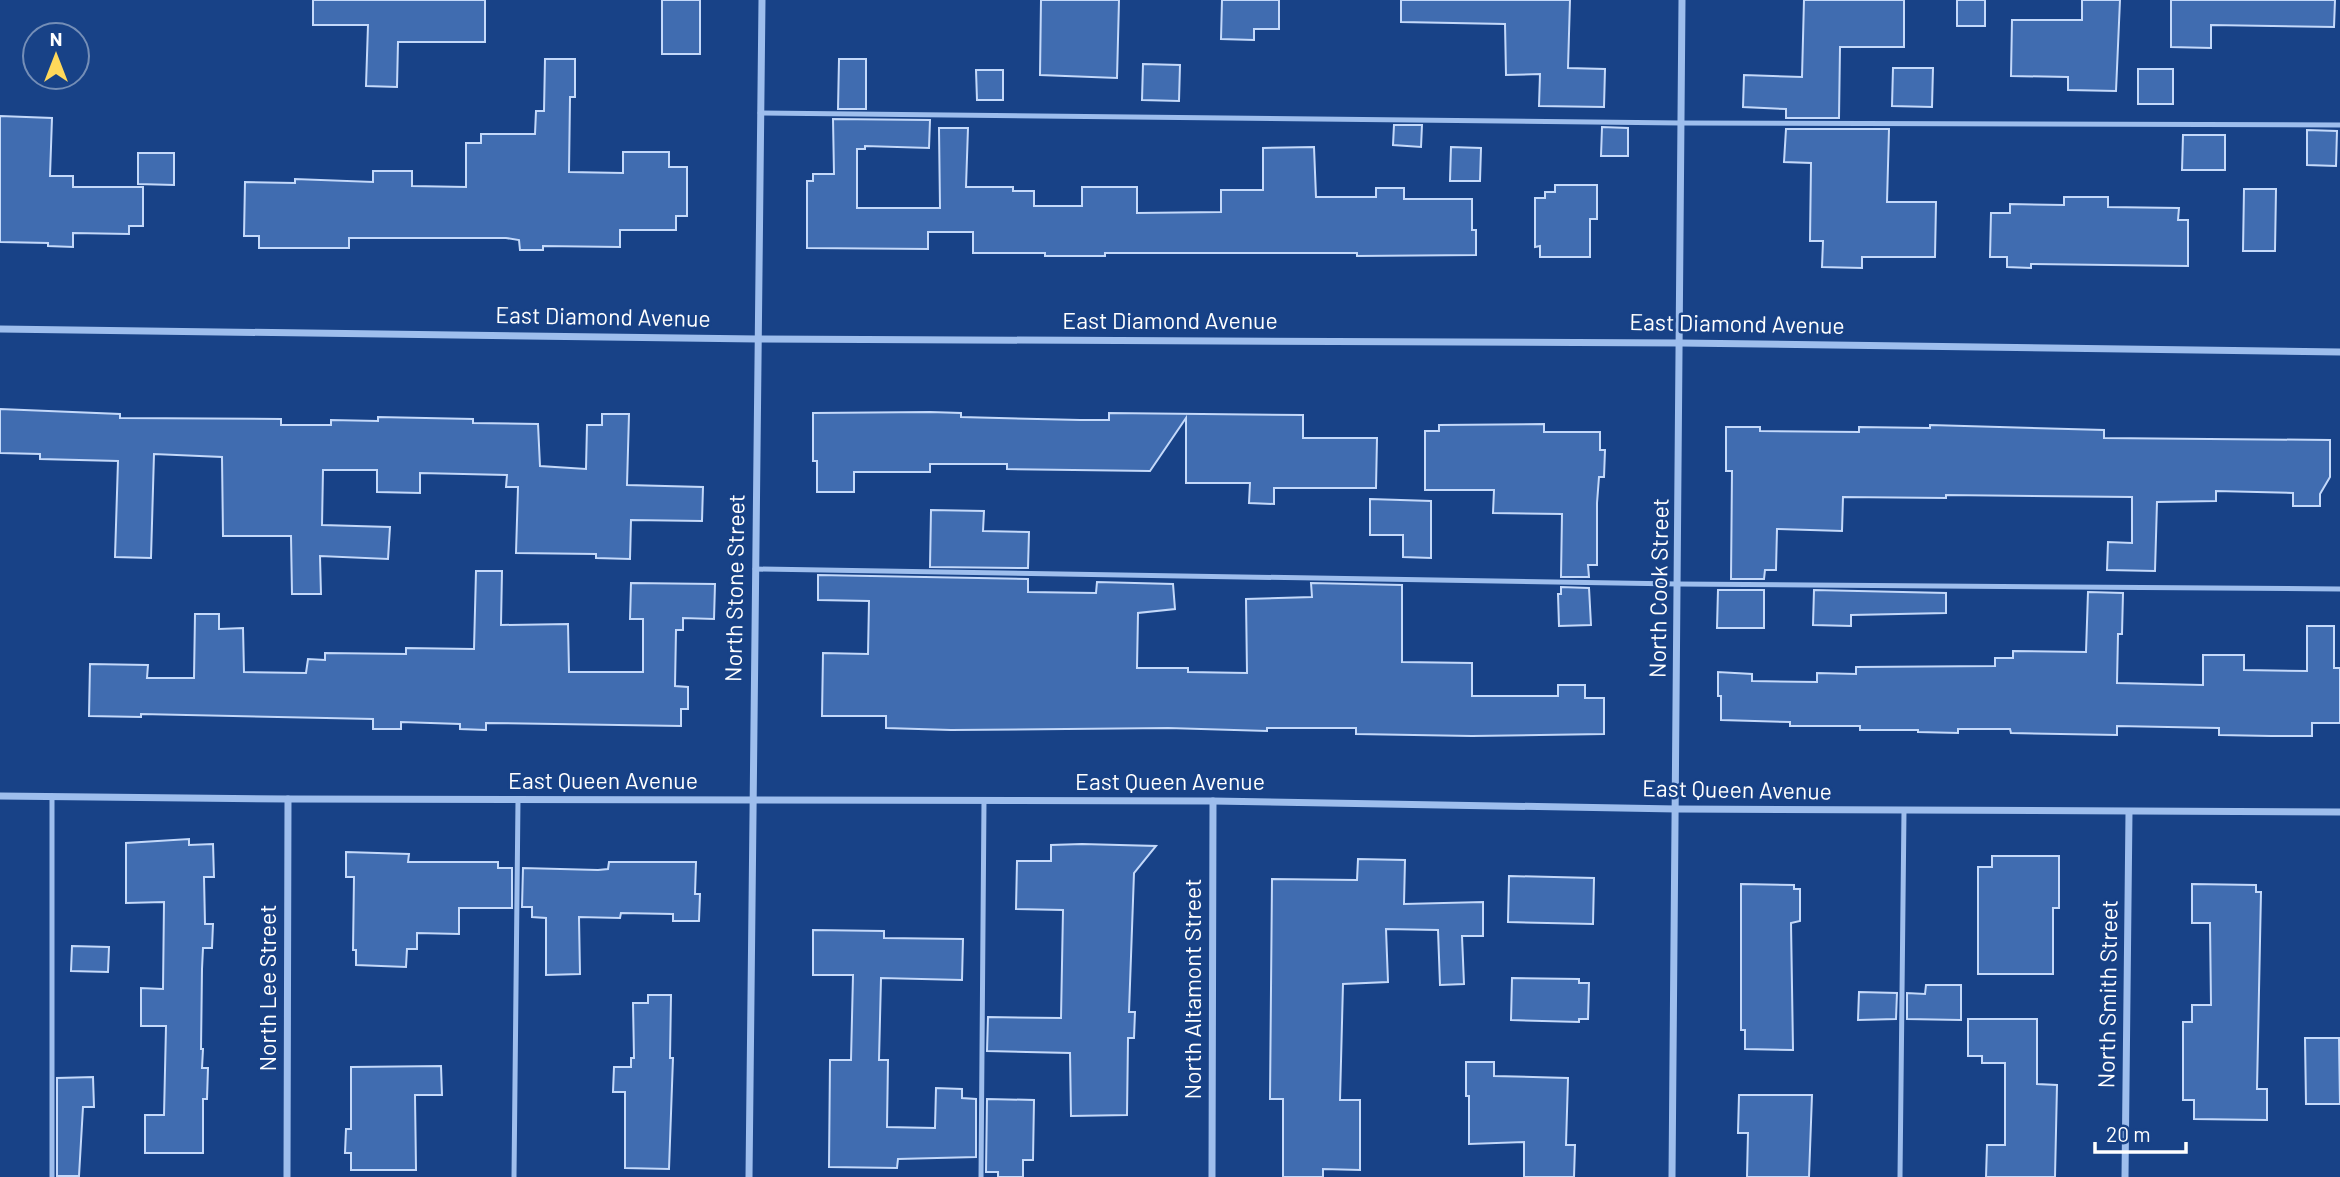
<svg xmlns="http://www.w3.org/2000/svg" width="2340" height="1177" font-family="Barlow,sans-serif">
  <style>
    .building { fill: #406cb0; stroke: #c4d9fa; stroke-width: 2 }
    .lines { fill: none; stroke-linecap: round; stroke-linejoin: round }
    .service { stroke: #9ebeed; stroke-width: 5 }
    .minor { stroke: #9ebeed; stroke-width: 7 }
    .labels { text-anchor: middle; stroke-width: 5; stroke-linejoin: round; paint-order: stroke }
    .street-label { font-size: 23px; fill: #fff; stroke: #184287 }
  </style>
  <rect width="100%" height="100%" fill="#184287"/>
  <g class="building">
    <polygon points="313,0 485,0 485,42 398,42 397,87 366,86 368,25 313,25"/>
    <rect x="662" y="0" width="38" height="54"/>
    <polygon points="1041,0 1119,0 1117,78 1040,75"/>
    <polygon points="1222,0 1279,0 1279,29 1254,29 1254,40 1221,39"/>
    <polygon points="1401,0 1570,0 1568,68 1605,69 1604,107 1539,106 1540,74 1506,75 1505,24 1401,22"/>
    <polygon points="1804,0 1904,0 1904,47 1840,47 1839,118 1786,118 1786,109 1743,107 1744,75 1802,77"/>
    <rect x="1957" y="0" width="28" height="26"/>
    <polygon points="2082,0 2120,0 2116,91 2068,90 2068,77 2011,76 2012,20 2082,20"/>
    <polygon points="2171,0 2335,0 2334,27 2211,25 2211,48 2171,47"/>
    <polygon points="545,59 575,59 575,97 570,97 569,172 623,173 623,152 669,152 669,167 687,167 687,216 676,216 676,230 620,230 620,247 543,246 543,250 520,250 519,240 506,238 349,238 349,248 259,248 259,236 244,236 245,182 295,183 295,179 373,182 373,171 412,171 412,186 466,187 466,143 481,143 481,134 535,134 536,111 544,111"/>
    <polygon points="839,59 866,59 866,109 838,109"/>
    <polygon points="1143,64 1180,65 1179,101 1142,100"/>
    <polygon points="1893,68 1933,68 1932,107 1892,106"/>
    <rect x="2138" y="69" width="35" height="35"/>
    <polygon points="976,70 1003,70 1003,100 977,100"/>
    <polygon points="0,116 52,118 50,176 73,176 73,187 143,187 143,226 129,226 129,234 73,233 73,247 48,246 48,243 0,242"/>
    <polygon points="833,119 930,120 929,148 865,146 865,149 857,149 857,208 940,208 939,128 968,128 966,187 1013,187 1013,191 1034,191 1034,206 1082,206 1082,187 1137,187 1137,213 1221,212 1221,190 1263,190 1263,148 1314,147 1316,197 1376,197 1376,188 1404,188 1404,199 1472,199 1472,230 1476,230 1476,255 1357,256 1357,253 1105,253 1105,256 1045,256 1045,253 973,253 973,232 928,232 928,249 807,248 807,181 813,181 813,174 834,174"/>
    <polygon points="1394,125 1422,125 1421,147 1393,145"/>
    <polygon points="1602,127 1628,128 1628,156 1601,156"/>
    <polygon points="1786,129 1889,129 1887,202 1936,202 1935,257 1862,257 1862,268 1822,267 1823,241 1810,241 1811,163 1784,162"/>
    <polygon points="2307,130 2337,131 2336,166 2307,165"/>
    <polygon points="2183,135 2225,135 2225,170 2182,170"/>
    <polygon points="1451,147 1481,148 1480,181 1450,181"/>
    <polygon points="138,153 174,153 174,185 138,184"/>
    <polygon points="1555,185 1597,185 1597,219 1590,219 1590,257 1540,257 1540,246 1535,247 1535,198 1545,198 1545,192 1555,192"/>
    <polygon points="2244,189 2276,189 2275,251 2243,251"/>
    <polygon points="2064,197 2108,197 2108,207 2179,208 2178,220 2188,220 2188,266 2031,264 2031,268 2007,267 2007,257 1990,257 1991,213 2010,213 2010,204 2064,205"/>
    <polygon points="0,409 120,414 120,418 281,419 281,425 331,425 331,420 378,421 378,417 473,419 473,423 538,424 540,466 586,469 587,425 602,425 602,414 629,414 627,485 703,487 702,521 631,520 630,559 596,558 596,554 516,553 518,487 506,487 507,475 420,473 420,493 377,492 377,470 323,470 322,525 390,527 388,559 320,556 321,594 292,594 291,536 223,536 222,457 154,454 151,558 115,557 118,461 40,459 40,454 0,453"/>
    <polygon points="930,412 961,413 961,417 1080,420 1109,420 1109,413 1303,415 1303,438 1377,438 1376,488 1274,488 1274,504 1249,503 1250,483 1186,483 1186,418 1150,471 1007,469 1007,464 930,464 930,472 854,472 854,492 817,492 817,461 813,461 813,413"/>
    <polygon points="1544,424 1544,432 1600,432 1600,450 1605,450 1604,477 1599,477 1597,503 1597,565 1588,565 1589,577 1561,577 1562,514 1493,513 1494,490 1425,490 1425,431 1439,431 1439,425"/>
    <polygon points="1930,425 2104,430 2104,438 2330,440 2330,477 2320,494 2320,506 2293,506 2293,493 2216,491 2216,501 2157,502 2155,571 2107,570 2108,542 2132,543 2132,497 1946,495 1946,498 1843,497 1842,531 1777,529 1776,570 1765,570 1764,579 1731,579 1732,471 1726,471 1726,427 1760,427 1760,431 1859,432 1859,427 1930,428"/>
    <polygon points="1370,499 1431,501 1431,558 1403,557 1403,535 1370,535"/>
    <polygon points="931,510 984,511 983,531 1029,532 1028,568 930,567"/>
    <polygon points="476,571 502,571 501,625 568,624 569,672 643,672 643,619 630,619 631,583 715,584 714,619 683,618 683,630 676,630 675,686 688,687 688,709 681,709 681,726 486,723 486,730 460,729 460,724 401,722 401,729 373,729 373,719 141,714 141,717 89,716 90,664 148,665 147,678 194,678 195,614 219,614 219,629 243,628 244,672 306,673 308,659 325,660 325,653 406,654 406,648 474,649"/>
    <polygon points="818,575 1028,579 1028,592 1096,593 1097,582 1173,584 1175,609 1138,613 1137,668 1188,668 1188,672 1247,673 1246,599 1312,597 1311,583 1402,585 1402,662 1472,663 1472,696 1558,696 1558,685 1585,685 1585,698 1604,698 1604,734 1472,736 1356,734 1356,728 1267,728 1267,731 1168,728 951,730 886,728 886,716 822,716 823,653 868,654 869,601 818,600"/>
    <polygon points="1561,587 1589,588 1591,625 1559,626 1558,594 1561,594"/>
    <polygon points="1718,590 1764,590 1764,628 1717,628"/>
    <polygon points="1814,590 1946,593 1946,613 1851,615 1851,626 1813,625"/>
    <polygon points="2088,592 2123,593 2122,634 2118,634 2117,683 2203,685 2203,655 2244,655 2244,670 2307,671 2307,626 2334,626 2334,668 2340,668 2340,723 2312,723 2312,736 2271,736 2219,735 2219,728 2117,726 2117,735 2011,733 2010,729 1958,729 1958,733 1918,732 1918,730 1860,730 1860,726 1790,726 1790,722 1721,720 1721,696 1718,696 1718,672 1752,674 1752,681 1817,682 1817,673 1856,674 1856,667 1995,666 1995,658 2013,658 2013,651 2086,652"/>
    <polygon points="189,839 189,845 213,844 214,877 204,877 205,924 213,924 212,948 203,948 202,969 201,1049 203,1049 202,1068 208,1068 207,1099 203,1099 203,1153 145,1153 145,1115 164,1115 166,1026 141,1026 141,988 163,989 164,902 126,903 126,843"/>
    <polygon points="1082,844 1156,846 1134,873 1129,1012 1135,1012 1134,1038 1128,1038 1127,1115 1071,1116 1070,1053 987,1051 988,1017 1061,1018 1063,910 1016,909 1017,861 1051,861 1051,845"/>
    <polygon points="346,852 409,854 408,862 498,862 498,868 512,868 512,908 459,908 459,934 417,933 417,949 407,949 406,967 356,965 356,950 353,950 354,877 346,877"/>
    <polygon points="1992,856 2059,856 2059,908 2053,908 2053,974 1978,974 1978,867 1992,867"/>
    <polygon points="1358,859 1405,860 1404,904 1483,902 1483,936 1462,936 1464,984 1440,985 1438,930 1386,929 1388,982 1343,984 1340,1100 1360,1100 1360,1170 1323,1169 1323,1177 1283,1177 1283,1099 1270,1099 1272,879 1357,880"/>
    <polygon points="609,862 696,862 695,894 700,894 699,921 673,921 673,914 621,913 620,918 579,917 580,974 546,975 546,918 532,917 532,907 522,907 523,868 598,870 608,869"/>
    <polygon points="1509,876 1594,878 1593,924 1508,922"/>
    <polygon points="1741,884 1794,885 1794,889 1800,889 1800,921 1791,923 1793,1050 1745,1049 1745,1030 1741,1030"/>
    <polygon points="2192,884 2256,885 2256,892 2261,892 2257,1089 2267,1089 2267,1120 2194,1119 2194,1100 2183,1100 2183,1022 2192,1022 2192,1005 2211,1005 2210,923 2192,923"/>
    <polygon points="813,930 884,931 884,938 963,939 962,980 881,978 879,1060 888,1060 887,1127 935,1128 936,1088 962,1089 962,1098 976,1099 976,1157 898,1159 897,1168 829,1167 830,1060 851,1060 853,975 813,975"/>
    <polygon points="72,946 109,947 108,972 71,971"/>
    <polygon points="1512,978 1579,979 1579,983 1589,983 1588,1019 1579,1019 1579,1022 1511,1020"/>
    <polygon points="1926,985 1961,985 1961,1020 1907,1019 1907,993 1925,994"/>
    <polygon points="1859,992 1897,993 1896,1019 1858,1020"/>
    <polygon points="648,995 671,995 670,1058 673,1058 669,1169 625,1168 625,1092 613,1092 614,1067 631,1067 631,1058 634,1058 633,1003 648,1003"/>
    <polygon points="1968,1019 2037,1019 2037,1084 2057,1085 2055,1177 1986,1177 1987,1145 2005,1145 2005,1063 1982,1063 1982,1056 1968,1056"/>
    <polygon points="2305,1038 2339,1038 2340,1104 2306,1104"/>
    <polygon points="1466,1062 1494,1062 1494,1076 1568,1078 1566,1145 1575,1145 1574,1177 1524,1177 1524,1142 1469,1144 1469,1096 1466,1096"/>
    <polygon points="441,1066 442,1095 415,1095 416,1170 351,1170 351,1153 345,1153 346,1129 351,1129 351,1067"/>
    <polygon points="93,1077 94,1107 83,1107 79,1176 57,1176 57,1078"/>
    <polygon points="1739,1095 1812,1095 1809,1177 1747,1177 1748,1133 1738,1133"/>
    <polygon points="987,1099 1034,1100 1033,1160 1023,1160 1023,1177 998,1177 998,1172 986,1172"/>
  </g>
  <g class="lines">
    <g class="service">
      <polyline points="760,113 1681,123 2340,125"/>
      <polyline points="755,569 1678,584 2340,589"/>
      <polyline points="52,1177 52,796"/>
      <polyline points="514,1177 518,800"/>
      <polyline points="981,1177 984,801"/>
      <polyline points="1900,1177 1904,811"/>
    </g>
    <g class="minor">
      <polyline points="0,329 757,339 1680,343 2340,352"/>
      <polyline points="0,796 288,799 1213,801 1676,809 2340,812"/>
      <polyline points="287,1177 288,799"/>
      <polyline points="749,1177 762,0"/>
      <polyline points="1212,1177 1213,801"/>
      <polyline points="1672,1177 1682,0"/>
      <polyline points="2125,1177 2129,812"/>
    </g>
  </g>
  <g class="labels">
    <g class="street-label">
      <text transform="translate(603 317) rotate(1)" y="8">East Diamond Avenue</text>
      <text x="1170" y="329">East Diamond Avenue</text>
      <text transform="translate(1737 324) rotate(1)" y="8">East Diamond Avenue</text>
      <text transform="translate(735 588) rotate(-89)" y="8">North Stone Street</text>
      <text transform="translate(1659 588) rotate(-89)" y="8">North Cook Street</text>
      <text x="603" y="789">East Queen Avenue</text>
      <text x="1170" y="790">East Queen Avenue</text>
      <text transform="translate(1737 790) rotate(1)" y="8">East Queen Avenue</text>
      <text transform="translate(268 988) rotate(-90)" y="8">North Lee Street</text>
      <text transform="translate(1193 989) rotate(-90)" y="8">North Altamont Street</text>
      <text transform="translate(2108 994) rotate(-89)" y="8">North Smith Street</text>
    </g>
  </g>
  <g transform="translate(56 56)"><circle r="33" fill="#184287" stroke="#748eb7" stroke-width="2"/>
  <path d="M0-5L12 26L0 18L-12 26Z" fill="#ffd85a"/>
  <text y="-10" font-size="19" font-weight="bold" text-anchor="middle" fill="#ffffff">N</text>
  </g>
  <path d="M2095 1142v10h91v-10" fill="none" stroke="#ffffff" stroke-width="3.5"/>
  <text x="2106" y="1142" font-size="21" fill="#ffffff" stroke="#184287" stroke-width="5" paint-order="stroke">20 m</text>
</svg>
